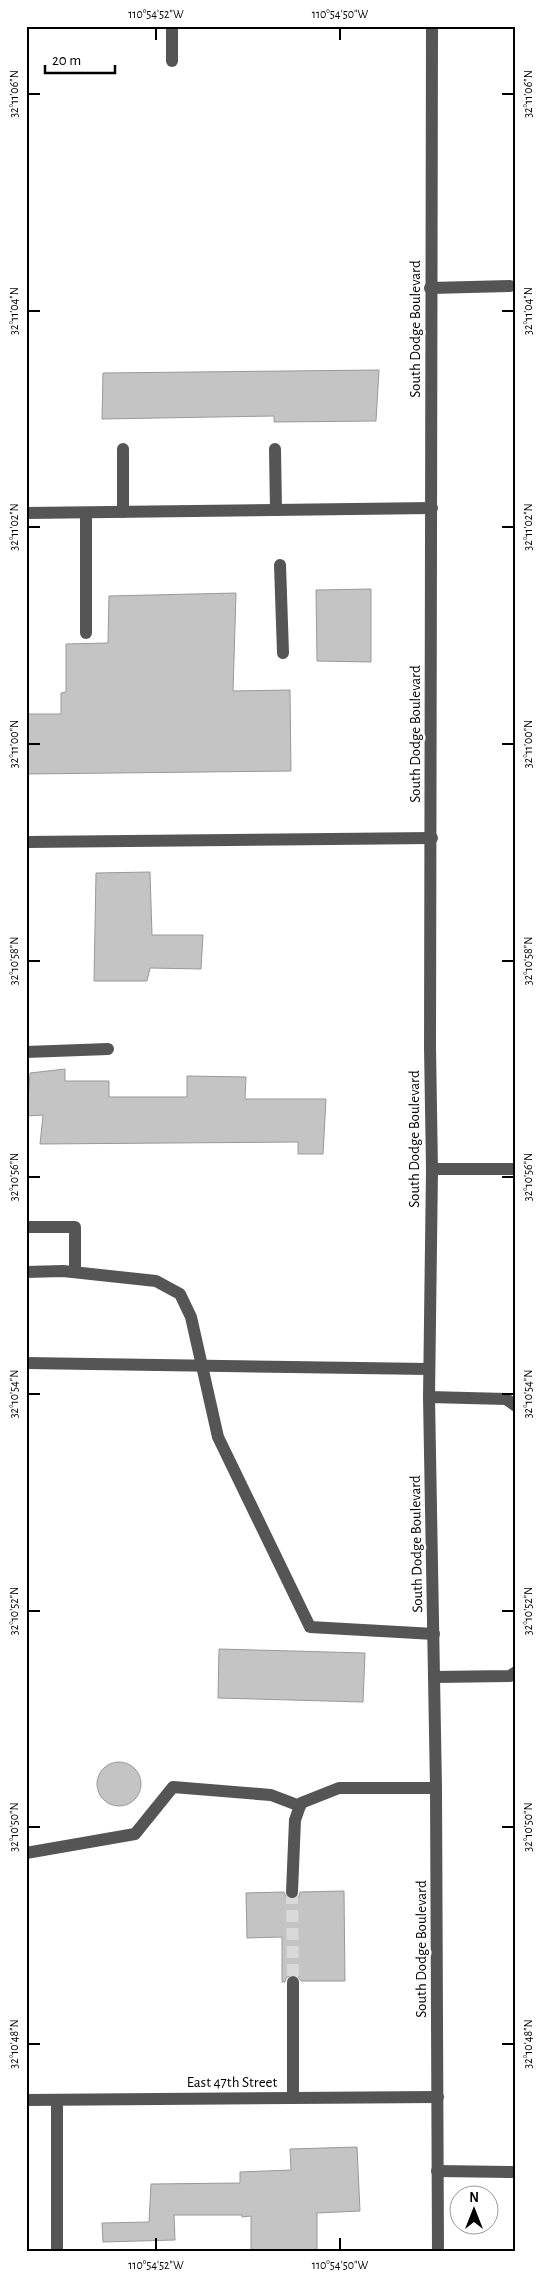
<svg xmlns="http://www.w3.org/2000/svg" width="542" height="2278" font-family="'Alegreya Sans',sans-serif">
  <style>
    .building { fill: #c4c4c4; stroke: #999 }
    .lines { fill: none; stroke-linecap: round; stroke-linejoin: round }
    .minor-tunnel { stroke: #d9d9d9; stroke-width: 12; stroke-dasharray: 12 6; stroke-linecap: butt }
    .minor { stroke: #555; stroke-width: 12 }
    .ticks { fill: none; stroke: #000; stroke-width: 2 }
    .labels { text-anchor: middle; stroke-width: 5; stroke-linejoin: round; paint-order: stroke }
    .street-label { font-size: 15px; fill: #000; stroke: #fff }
    .neatline { fill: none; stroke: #000; stroke-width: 2 }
    .ticks-label { font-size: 12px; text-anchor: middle; fill: #000 }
  </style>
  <rect width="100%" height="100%" fill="#fff"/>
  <g class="building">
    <polygon points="379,370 376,421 274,422 274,416 102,419 103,373"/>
    <polygon points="371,589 371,662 317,661 316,590"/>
    <polygon points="236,593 233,691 290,690 291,771 26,774 26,714 61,714 61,693 66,692 66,644 108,643 109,596"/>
    <polygon points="150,872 152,935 203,935 201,969 150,968 147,981 94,981 96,873"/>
    <polygon points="65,1069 65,1081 109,1081 109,1097 187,1097 187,1076 246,1077 245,1099 326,1099 323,1154 298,1154 298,1142 40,1144 43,1115 27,1116 30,1073"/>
    <polygon points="219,1649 365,1653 363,1702 218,1698"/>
    <circle cx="119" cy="1784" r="22"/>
    <polygon points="344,1891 345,1981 301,1981 297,1975 293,1974 286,1978 285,1982 282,1982 282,1937 247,1938 246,1893 284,1892 287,1899 292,1900 299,1897 300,1892"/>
    <polygon points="357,2147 360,2211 317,2213 317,2252 251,2252 251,2216 242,2217 242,2215 174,2215 175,2240 103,2242 102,2223 149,2222 151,2184 240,2183 240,2172 291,2170 290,2149"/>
  </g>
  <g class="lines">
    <polyline class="minor-tunnel" points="292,1892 293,1982"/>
    <g class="minor">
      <polyline points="432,26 430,1047 432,1169 429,1397 436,1788 438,2252"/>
      <polyline points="172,61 172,26"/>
      <polyline points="430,288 510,286"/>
      <polyline points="123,449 123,512"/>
      <polyline points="275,449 276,510"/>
      <polyline points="26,513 432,508"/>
      <polyline points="86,513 86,633"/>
      <polyline points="280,565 283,653"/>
      <polyline points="26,842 432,838"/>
      <polyline points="26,1052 108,1049"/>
      <polyline points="432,1169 516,1169"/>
      <polyline points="26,1227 75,1227 75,1272"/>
      <polyline points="26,1272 63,1271 156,1281 180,1294 191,1317 218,1437 310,1627 434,1634"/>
      <polyline points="26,1363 429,1369"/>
      <polyline points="429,1397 506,1399 516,1406"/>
      <polyline points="434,1677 510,1676 516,1672"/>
      <polyline points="26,1853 135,1834 173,1787 271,1795 300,1806"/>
      <polyline points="292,1892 295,1820 301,1803 339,1788 436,1788"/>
      <polyline points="293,1982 293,2098"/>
      <polyline points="26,2100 438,2097"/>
      <polyline points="437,2171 516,2172"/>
      <polyline points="57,2252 57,2100"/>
    </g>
  </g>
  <path class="ticks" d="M156 28V40M340 28V40M28 94H40M502 94H514M28 311H40M502 311H514M28 527H40M502 527H514M28 744H40M502 744H514M28 961H40M502 961H514M28 1177H40M502 1177H514M28 1394H40M502 1394H514M28 1611H40M502 1611H514M28 1827H40M502 1827H514M28 2044H40M502 2044H514M156 2238V2250M340 2238V2250"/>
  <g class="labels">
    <g class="street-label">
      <text transform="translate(415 329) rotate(-90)" y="5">South Dodge Boulevard</text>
      <text transform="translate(415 734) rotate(-90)" y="5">South Dodge Boulevard</text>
      <text transform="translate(414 1139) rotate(-90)" y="5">South Dodge Boulevard</text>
      <text transform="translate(416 1544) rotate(-91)" y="5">South Dodge Boulevard</text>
      <text transform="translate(421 1949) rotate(-90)" y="5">South Dodge Boulevard</text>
      <text x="232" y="2087">East 47th Street</text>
    </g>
  </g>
  <rect width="542" height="2278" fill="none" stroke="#ffffff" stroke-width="55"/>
  <g transform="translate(474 2210)"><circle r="24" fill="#ffffff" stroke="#999999"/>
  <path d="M0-4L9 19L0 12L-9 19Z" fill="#000000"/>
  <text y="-8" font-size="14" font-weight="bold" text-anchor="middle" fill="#000000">N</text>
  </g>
  <path d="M45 65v8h70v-8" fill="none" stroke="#000000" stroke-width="2.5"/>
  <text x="52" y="65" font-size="15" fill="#000000" stroke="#ffffff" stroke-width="4" paint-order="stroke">20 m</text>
  <rect x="28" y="28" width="486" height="2222" class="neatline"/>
  <g class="ticks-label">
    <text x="156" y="18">110°54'52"W</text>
    <text x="340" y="18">110°54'50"W</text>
    <text transform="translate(14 94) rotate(-90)" y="4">32°11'06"N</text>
    <text transform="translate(528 94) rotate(-90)" y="4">32°11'06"N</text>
    <text transform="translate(14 311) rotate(-90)" y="4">32°11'04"N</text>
    <text transform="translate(528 311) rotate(-90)" y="4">32°11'04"N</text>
    <text transform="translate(14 527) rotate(-90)" y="4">32°11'02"N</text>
    <text transform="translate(528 527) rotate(-90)" y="4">32°11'02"N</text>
    <text transform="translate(14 744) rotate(-90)" y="4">32°11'00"N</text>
    <text transform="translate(528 744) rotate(-90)" y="4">32°11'00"N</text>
    <text transform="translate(14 961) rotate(-90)" y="4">32°10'58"N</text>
    <text transform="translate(528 961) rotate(-90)" y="4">32°10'58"N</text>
    <text transform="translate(14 1177) rotate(-90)" y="4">32°10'56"N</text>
    <text transform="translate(528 1177) rotate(-90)" y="4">32°10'56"N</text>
    <text transform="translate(14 1394) rotate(-90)" y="4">32°10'54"N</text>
    <text transform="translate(528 1394) rotate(-90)" y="4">32°10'54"N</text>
    <text transform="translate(14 1611) rotate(-90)" y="4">32°10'52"N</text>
    <text transform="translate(528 1611) rotate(-90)" y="4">32°10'52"N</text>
    <text transform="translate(14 1827) rotate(-90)" y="4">32°10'50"N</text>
    <text transform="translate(528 1827) rotate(-90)" y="4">32°10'50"N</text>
    <text transform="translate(14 2044) rotate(-90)" y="4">32°10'48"N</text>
    <text transform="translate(528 2044) rotate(-90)" y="4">32°10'48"N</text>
    <text x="156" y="2269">110°54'52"W</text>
    <text x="340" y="2269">110°54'50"W</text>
  </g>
</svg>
